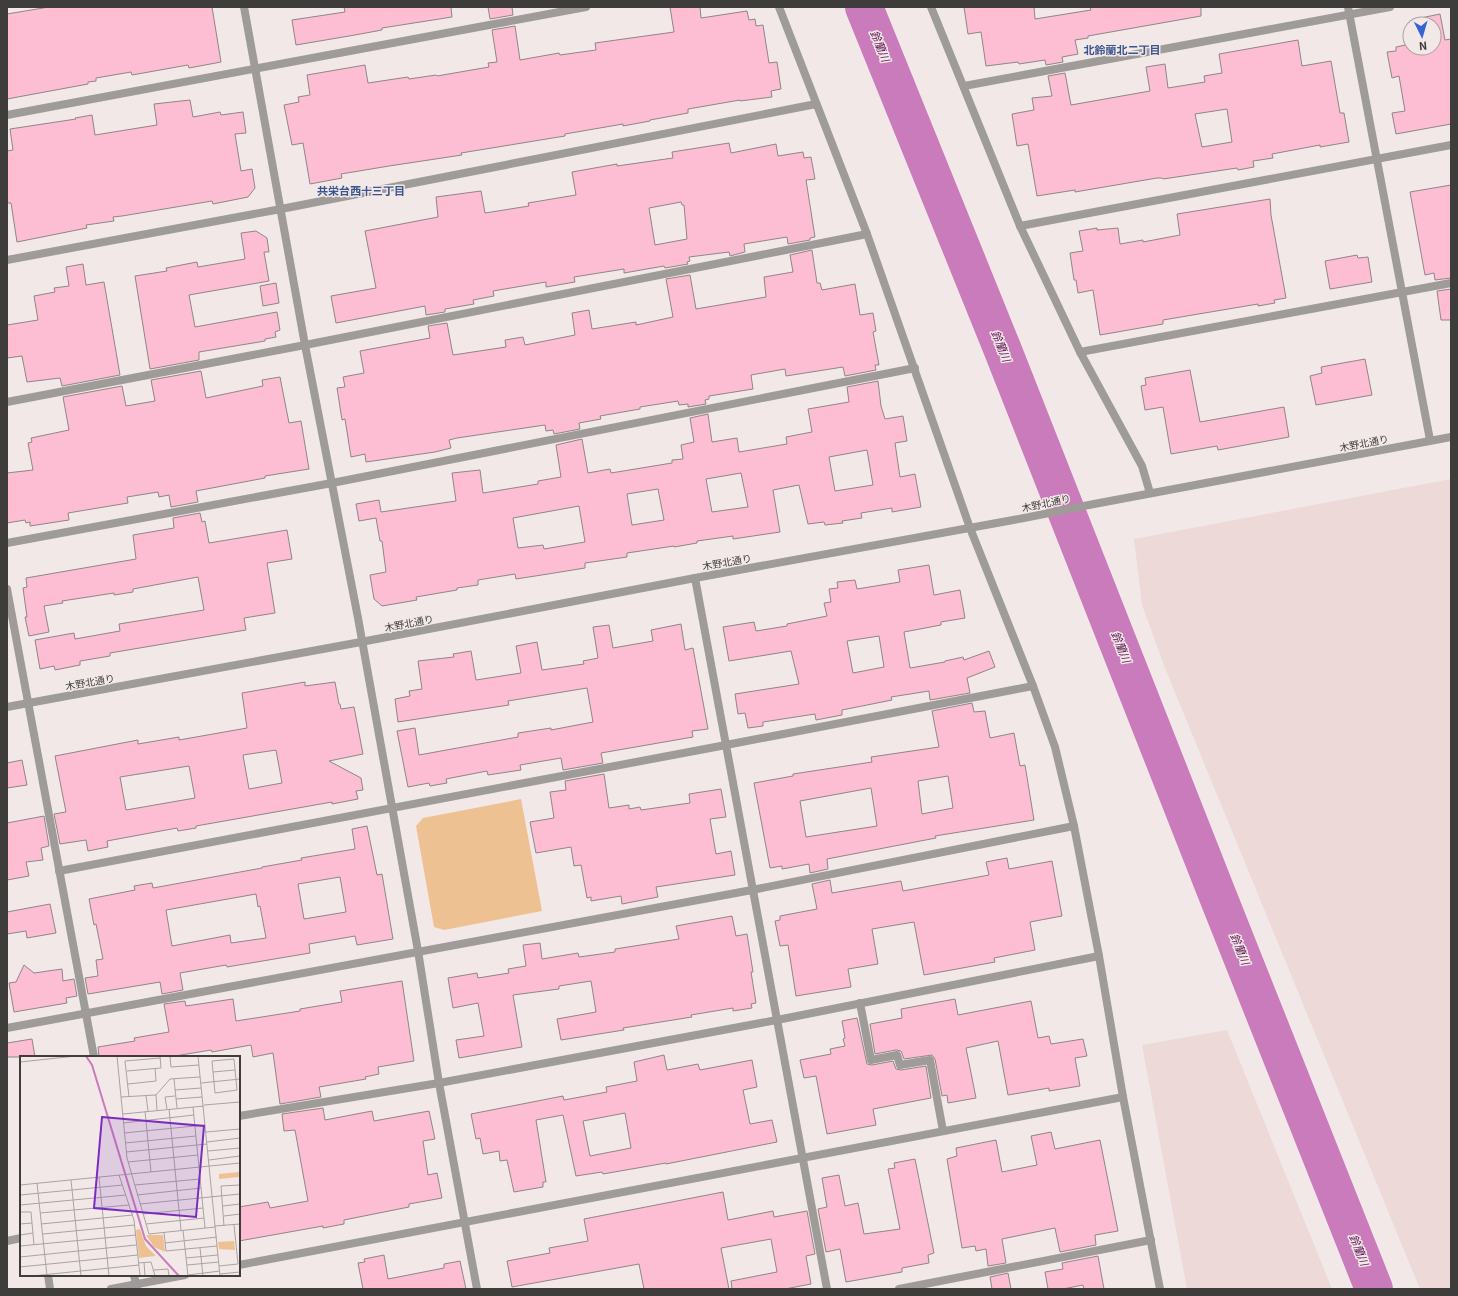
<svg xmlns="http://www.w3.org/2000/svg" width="1458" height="1296" font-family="Georgia,'Noto Sans JP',serif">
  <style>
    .built { fill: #ecd9d8 }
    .green { fill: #eec193 }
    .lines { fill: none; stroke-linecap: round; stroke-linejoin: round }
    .river { stroke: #ca7bbb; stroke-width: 38 }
    .building { fill: #fdbdd2; stroke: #8e8689; fill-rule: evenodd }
    .service { stroke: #9e9b99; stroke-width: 8 }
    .minor { stroke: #9e9b99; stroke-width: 8 }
    .tertiary { stroke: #9e9b99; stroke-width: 8 }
    .labels { text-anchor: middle; stroke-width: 3; stroke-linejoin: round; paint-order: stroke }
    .street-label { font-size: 10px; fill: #3f3c3c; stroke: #f2e8e8 }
    .water-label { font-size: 11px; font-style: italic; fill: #5d1553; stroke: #f2e8e8 }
    .neighbourhood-label { font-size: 11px; font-weight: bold; fill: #39548e; stroke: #f2e8e8 }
    .inset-river { fill: none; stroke: #ca7bbb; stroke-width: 2 }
    .inset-road { fill: none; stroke: #aaa3a3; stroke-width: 1 }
    .view { fill: #7b2cbf; fill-opacity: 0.15; stroke: #7b2cbf; stroke-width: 2 }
    .inset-edge { fill: none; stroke: #3f3c3c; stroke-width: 2 }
  </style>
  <rect width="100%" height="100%" fill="#f2e8e8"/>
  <g class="built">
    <polygon points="1451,479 1451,1289 1420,1289 1165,668 1142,605 1134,539"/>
    <polygon points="1227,1030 1332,1289 1187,1289 1142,1045"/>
  </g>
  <polygon class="green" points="521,799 542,911 444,930 434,927 416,826 423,818"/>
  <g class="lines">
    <polyline class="river" points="864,7 1002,348 1217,894 1374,1289"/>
  </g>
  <g class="building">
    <polygon points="49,7 212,7 221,62 189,68 188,65 132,75 131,72 96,78 96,81 88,82 88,84 7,99 7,14"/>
    <polygon points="344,7 451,7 452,17 382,28 382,30 355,35 296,45 292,20 345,12"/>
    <polygon points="488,7 512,7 513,15 490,19"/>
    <polygon points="670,7 700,7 701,18 747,11 749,20 755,19 756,26 763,25 769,63 777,62 781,89 771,91 772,97 740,101 740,100 688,109 688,113 650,120 650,121 623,126 623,124 565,134 565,136 461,153 462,155 389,166 341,174 342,178 310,184 303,143 292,145 284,105 299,102 298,97 310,95 307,75 365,65 368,83 408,77 409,79 436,75 437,76 489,67 488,63 497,62 492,30 515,26 520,60 559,53 560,55 596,50 595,43 674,32"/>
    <polygon points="964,7 1034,7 1035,19 1091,10 1090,7 1201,7 1201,16 1088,36 1088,38 1075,40 1078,54 1062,57 1063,62 1046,65 1045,60 1019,64 1018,62 986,66 981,32 968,34"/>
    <polygon points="1440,14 1445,40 1451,39 1451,124 1396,134 1392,113 1405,111 1399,76 1392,78 1387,52 1396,51 1396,47 1410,44 1410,48 1434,48 1434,24 1417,24 1416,19"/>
    <path d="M1298 40 1302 66 1331 61 1340 113H1344L1349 142 1320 147V145L1272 154 1273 158 1253 161 1254 167 1238 170 1237 168 1163 179 1162 178H1157L1075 192V190L1037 196 1028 144 1017 146 1012 114 1034 110 1032 98 1052 96 1048 76 1065 73 1071 105 1150 91 1146 67 1165 64 1168 88 1205 82 1204 76 1222 73 1219 54ZM1227 109 1232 142 1202 147 1195 114Z"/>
    <polygon points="190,100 193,117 220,112 221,115 243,112 246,133 235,134 241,171 252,169 255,188 248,197 213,204 212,201 122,216 113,217 114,221 86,225 87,228 17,242 11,203 7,203 7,151 13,150 10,129 76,119 75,118 92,115 95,135 157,125 154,104"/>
    <path d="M729 143 731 153 776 144 778 156 803 152 804 158 811 157 815 179 806 180 815 237 810 238V240L788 244 787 237 744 244 745 252 730 256 729 252 689 257 690 261 687 262 688 264 665 268 664 266 624 273V269L574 277 575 282 546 287V282L493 291 494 296 473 300 474 304 445 309V312L426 315 425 306 336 323 331 296 376 288 365 231 438 217 436 197 481 191 485 213 529 206 528 203 576 195 572 172 617 164V166L673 158 672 152ZM681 202 682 205H684L687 239 655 245 649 208Z"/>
    <polygon points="1451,185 1451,278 1435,280 1434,273 1425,275 1410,192"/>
    <polygon points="1270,199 1271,215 1286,298 1274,300 1275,303 1258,306 1258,304 1163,320 1163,324 1100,335 1093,290 1078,293 1076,280 1074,280 1070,253 1083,251 1079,231 1097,228 1097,230 1118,228 1120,244 1143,240 1143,242 1180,235 1177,214"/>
    <polygon points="256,231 267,238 269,252 264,252 269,281 189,295 195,327 277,312 280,330 275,332 276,337 265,339 265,341 199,352 199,360 150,369 135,276 167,271 166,268 197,262 198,267 245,259 241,233"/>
    <polygon points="812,250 817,283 820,283 822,290 855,284 860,315 873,313 876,331 873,332 879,365 875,365 876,370 845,376 843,367 786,376 785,369 751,375 753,389 709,396 709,399 705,400 706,404 688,407 688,404 679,405 678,401 640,407 640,409 600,416 601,419 579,423 580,429 554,434 553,430 546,431 545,425 457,438 449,440 451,448 435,452 366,462 365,454 351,457 345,419 342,420 337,388 345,387 343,377 364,373 360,351 430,338 428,326 447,323 453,355 506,347 505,340 523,337 525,345 575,335 572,313 589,310 592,329 636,322 636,325 673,317 666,279 690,275 696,309 766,297 764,277 793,272 790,255"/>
    <polygon points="1357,255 1358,258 1368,257 1372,282 1330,289 1325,261"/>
    <polygon points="83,264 86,285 104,282 120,375 62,386 60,378 27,382 22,356 7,358 7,325 38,320 34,296 55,292 54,288 69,286 66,267"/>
    <polygon points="276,283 279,303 263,306 260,286"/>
    <polygon points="1451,289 1451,320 1441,320 1437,291"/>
    <polygon points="1365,359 1372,395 1316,405 1310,376 1322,373 1321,367"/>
    <polygon points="1190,370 1200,422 1284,407 1289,437 1218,450 1217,446 1171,454 1163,407 1145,410 1141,386 1146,385 1145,378"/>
    <polygon points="201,371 206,398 263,386 262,380 280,377 289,423 301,421 309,469 265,476 265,478 196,491 198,502 171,507 169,495 159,497 158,492 127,497 128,503 68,513 69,520 30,526 30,522 26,523 25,520 7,523 7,473 33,470 28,443 32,442 31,438 69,430 63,397 122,386 126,406 155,401 151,380"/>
    <path d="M878 381 881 406 885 419 903 416 907 441 895 443 900 477 915 474 921 507 892 512V508L861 513 862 518 842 521 843 523 825 525 824 522 808 524 799 485 773 490 780 532 733 539V536L697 541V543L674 547V546L627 553V557L585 563V568L548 574 516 579 515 574 478 580V585L457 588V590L416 597 417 600 382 606 374 599 370 575 386 572 382 541H380L376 518 359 521 356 504 379 500 381 512 456 501 452 473 480 470 483 493 538 484V481L561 477 556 445 582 439 588 473 610 469 611 473 672 463V460L683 459 681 445 694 442 690 418 708 414 712 442 737 438 739 452 787 444 786 437 812 432 808 409 849 402 847 387ZM867 450 873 485 835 491 829 457ZM741 473 748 507 712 512 706 479ZM658 489 664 520 632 525 627 494ZM579 506 585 542 544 549 543 545 518 548 513 518Z"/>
    <polygon points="200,513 202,522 205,521 209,543 287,530 292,559 267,563 275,613 244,618 246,630 110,653 110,656 80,661 80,665 55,670 54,666 40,669 35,640 74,633 75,639 120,631 119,624 204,610 198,577 133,589 133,592 114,595 114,593 62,601 63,603 44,606 49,632 29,636 25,617 27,617 23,588 27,587 26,578 136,559 133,535 174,528 173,518"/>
    <path d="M929 565 934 595 960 590 965 618 941 622V625L904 632 910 668 945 662V661L963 657 964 660 989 651 995 667 967 678 970 693 930 700 929 691 891 697 892 700 842 710V715L816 720 815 714 763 722V726L748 728 745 713 738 714 735 694 799 684 791 651 729 661 723 627 754 622 756 631 787 626V624L827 616 824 603 831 602 829 589 838 588 837 582 855 580 857 589 900 582 898 570ZM879 636 884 667 853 673 847 641Z"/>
    <polygon points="681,624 685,650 693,648 708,729 692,731 693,737 601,753 603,763 563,770 561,758 520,765 521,770 488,775 487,771 446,779 447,783 430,786 429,783 408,787 397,731 415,728 419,755 518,737 518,733 551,728 551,730 593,722 587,688 508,701 509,705 398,722 395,699 410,696 409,691 422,689 418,661 454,657 453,654 471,651 476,680 521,673 516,646 537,642 542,670 584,664 583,661 598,658 593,627 609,625 613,648 653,641 651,630"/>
    <path d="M305 682V686L335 682 339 704H340L341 709 354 707 363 754 329 761 361 778 363 790 356 791 358 799 332 804V802L196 826V828L178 831 177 828 107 841 108 847 88 851 86 840 60 844 54 814 66 812 55 756 138 740V744L179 737V740L247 728 242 693ZM276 750 282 783 249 789 243 755ZM189 766 195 798 126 810 120 777Z"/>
    <path d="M972 703 974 712 985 711 990 738 1014 733 1020 766 1025 765 1034 820 935 836 936 838 827 859 828 869 810 873 809 864 782 869V866L770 868 754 783 793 776V774L872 762 871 757 939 747 932 711ZM948 776 953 808 922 814 918 781ZM871 788 877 826 806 837 800 801Z"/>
    <polygon points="22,760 27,785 7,788 7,763"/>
    <polygon points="604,774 609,808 629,805 629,809 640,807 641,810 690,803 689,794 721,789 726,817 710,819 716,854 731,851 735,875 656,887 658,897 622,904 621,896 591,901 591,897 587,898 581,865 574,866 571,847 536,853 530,822 554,818 550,792 566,790 565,781"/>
    <polygon points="44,816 49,846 41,848 43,860 26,862 29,876 7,880 7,823"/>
    <path d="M367 826 377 875 382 874 393 939 357 945 355 936 309 944 310 953 227 967 226 965 180 973 183 990 162 994 160 982 88 994 85 978 98 976 96 960 103 959 96 924 94 925 89 899 135 890 134 886 152 883 153 888 262 868V867L302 860 301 858 355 849 352 829ZM340 877 346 912 304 919 298 884ZM256 894 258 907 260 906 266 938 231 943 230 935 172 946 166 910Z"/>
    <polygon points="1007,858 1009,869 1052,861 1062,916 1030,922 1035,950 994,958 995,962 924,975 914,922 872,929 878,964 848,969 851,987 796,996 788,945 780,946 775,921 780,920 780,916 817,909 812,884 830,880 832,893 901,881 903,891 989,875 986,862"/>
    <polygon points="50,904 56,933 27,938 26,931 7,934 7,912"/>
    <polygon points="732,916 736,936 747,934 753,972 751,972 756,1003 751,1004 752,1008 733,1011 733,1008 691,1015 692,1017 623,1028 624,1030 561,1040 557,1019 596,1012 591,981 559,986 559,989 513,995 522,1047 459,1058 456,1040 484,1036 478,1003 453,1008 448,978 477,973 478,978 509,973 508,969 526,966 523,945 540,943 542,959 578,953 579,957 615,952 615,949 679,939 676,926"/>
    <polygon points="24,965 34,973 62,969 63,981 74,979 77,996 66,998 67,1003 14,1012 9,983 16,982"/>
    <polygon points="402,981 414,1061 378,1067 379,1074 365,1077 366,1079 319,1087 321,1097 280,1104 273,1053 253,1057 251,1045 212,1052 211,1050 169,1057 99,1057 98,1047 135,1041 134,1038 169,1032 164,1004 185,1001 186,1006 233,999 236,1021 300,1011 300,1009 342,1002 340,991"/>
    <polygon points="955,999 958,1015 1031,1001 1038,1038 1049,1036 1051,1044 1083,1039 1087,1056 1075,1058 1080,1086 1049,1091 1049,1088 1008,1095 998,1041 966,1048 976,1098 948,1103 947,1095 942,1096 935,1059 932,1055 904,1059 901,1051 896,1050 875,1054 870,1024 902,1018 901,1009"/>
    <polygon points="857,1018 867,1064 872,1065 893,1061 896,1069 901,1070 926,1066 931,1098 873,1109 876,1125 827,1134 816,1076 804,1078 800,1060 831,1054 830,1049 845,1046 843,1039 845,1038 842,1021"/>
    <polygon points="32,1039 35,1057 7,1057 7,1043"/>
    <path d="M664 1055 667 1070 698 1064 700 1070 752 1060 757 1087 743 1090 750 1124 772 1120 777 1142 666 1164V1163L603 1174 602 1172 576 1176 563 1115 536 1120 546 1182H543V1187L514 1192 507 1160 500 1161 499 1151 483 1154 480 1138 476 1139 471 1114 563 1096 564 1100 607 1092 606 1087 637 1081 634 1062ZM625 1113 631 1148 590 1156 583 1121Z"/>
    <polygon points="323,1108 325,1120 372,1111 374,1121 429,1111 435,1139 423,1141 428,1175 437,1173 442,1198 409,1204 409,1207 344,1220 344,1224 323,1228 323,1226 239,1241 239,1207 268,1202 270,1208 308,1201 295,1130 284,1131 282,1114"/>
    <polygon points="1051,1132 1055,1149 1100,1140 1118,1231 1095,1235 1096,1245 1060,1252 1055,1228 1002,1239 1006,1263 988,1266 986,1249 976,1251 975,1246 962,1248 947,1159 957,1156 956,1148 996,1140 1002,1172 1037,1165 1031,1136"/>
    <polygon points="915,1159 934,1253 928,1255 929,1263 902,1268 902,1272 846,1282 840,1249 826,1252 818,1209 827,1207 822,1178 839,1175 845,1206 858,1203 864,1234 900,1229 888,1169 895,1168 894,1163"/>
    <polygon points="723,1192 728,1220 773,1211 774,1217 807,1211 815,1254 806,1256 811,1284 785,1289 732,1289 731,1281 777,1272 771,1239 721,1248 729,1289 644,1289 639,1264 512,1287 507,1261 550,1253 549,1248 588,1241 584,1219"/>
    <polygon points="384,1255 388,1279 444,1268 444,1264 460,1261 466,1289 363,1289 358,1263 365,1262 364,1259"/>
    <polygon points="1098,1256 1104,1289 1084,1289 1083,1285 1063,1289 1048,1289 1045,1272 1063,1269 1062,1263"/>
    <polygon points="1008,1273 1011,1289 992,1289 990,1277"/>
  </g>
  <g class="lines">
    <g class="service">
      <polyline points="860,1003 871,1060 897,1055 900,1065 930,1060 943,1131"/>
      <polyline points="7,1241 21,1238"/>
      <polyline points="48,1275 50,1289"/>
    </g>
    <g class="minor">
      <polyline points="244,7 305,345 358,618 418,951 439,1083 477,1289"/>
      <polyline points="779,7 867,234 970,528 1033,686 1055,747 1074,826 1099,956 1123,1097 1160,1289"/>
      <polyline points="931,7 1020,226 1080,352 1142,466 1150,493"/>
      <polyline points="1348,7 1430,440"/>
      <polyline points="964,86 1390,7"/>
      <polyline points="7,115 586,7"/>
      <polyline points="1020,226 1451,145"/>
      <polyline points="7,260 281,209 816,104"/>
      <polyline points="1080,352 1451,283"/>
      <polyline points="7,402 305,345 867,234"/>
      <polyline points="7,543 332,483 915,368"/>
      <polyline points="695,578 827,1289"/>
      <polyline points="7,589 94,1057"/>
      <polyline points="59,871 726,745 1033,686"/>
      <polyline points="7,1028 752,890 1074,826"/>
      <polyline points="239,1116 439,1083 777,1020 1099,956"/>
      <polyline points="239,1265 1123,1097"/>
      <polyline points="134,1275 137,1288"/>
      <polyline points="111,1289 185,1275"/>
      <polyline points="899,1289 1151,1240"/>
    </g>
    <polyline class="tertiary" points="7,707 361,642 695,578 1024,518 1094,504 1451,437"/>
  </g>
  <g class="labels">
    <g class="street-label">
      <text transform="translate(1364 443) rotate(-11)" y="4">木野北通り</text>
      <text transform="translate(1046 503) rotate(-12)" y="4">木野北通り</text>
      <text transform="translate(727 562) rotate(-10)" y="4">木野北通り</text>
      <text transform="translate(409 623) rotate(-11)" y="4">木野北通り</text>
      <text transform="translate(90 682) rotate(-10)" y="4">木野北通り</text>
    </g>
    <g class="water-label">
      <text transform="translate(880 46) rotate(68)" y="4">鈴蘭川</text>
      <text transform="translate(1001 346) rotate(68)" y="4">鈴蘭川</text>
      <text transform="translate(1121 647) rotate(68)" y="4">鈴蘭川</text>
      <text transform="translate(1240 949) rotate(68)" y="4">鈴蘭川</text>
      <text transform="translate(1359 1250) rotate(68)" y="4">鈴蘭川</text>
    </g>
    <g class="neighbourhood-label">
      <text x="1122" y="54">北鈴蘭北二丁目</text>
      <text x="361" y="195">共栄台西十三丁目</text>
    </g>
  </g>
  <g transform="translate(20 1056)">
    <rect width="220" height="220" fill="#f2e8e8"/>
    <path d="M219 116V121L199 123V118ZM120 173 126 190 136 200 119 202 116 174ZM126 179H143L145 196 134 191ZM214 185 215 194 199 193 198 186Z" fill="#eec193"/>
    <path class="inset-river" d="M66 0 72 9 125 183 159 220"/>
    <path class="inset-road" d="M97 0 107 102 129 178 195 171M155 0 150 1 151 11 179 9M178 0 200 220M214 3 217 34 195 37 192 5ZM0 6 56 0M107 15 141 12 140 0M193 16 215 14M154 23 157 52M181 27 220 23M108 28 136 25 135 12M155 34 181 32M126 39 128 55M136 39 137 54M101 41 136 39 150 23 180 21M109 41 105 5 140 2M156 43 182 41M184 49 220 46M173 51 185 172M147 53 145 41 155 40M149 53 161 174M125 55 131 116M103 58 184 50M103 67 174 59M186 76 220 73M104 77 185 69M187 86 220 82M105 87 176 80M188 95 220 92M106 96 187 88M189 104 220 100M108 106 178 99M99 119 114 164 120 220M79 121 89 220M51 124 61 220M17 127 27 220M0 129 220 107M115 129 180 123M0 139 103 129M117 139 181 132M120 148 220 138M0 149 106 139M203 150 220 148M0 156H11L14 189M20 157 109 149M123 158 183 152M204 160 220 158M0 168 12 167M21 168 113 159M126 168 184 162M195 170 220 168M204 170 201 130 220 129M163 174 168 220M144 176 146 195 197 190M23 178 115 169M0 179 13 177M145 187 197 181M0 190 116 179M180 192 183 220M0 201 116 189M166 202 198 199M124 206 125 220M118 207 131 206 135 220M167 209 199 206M199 210 218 208 214 169M0 211 118 199M134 214 148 213 149 220M200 218 220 216M168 219 200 215M12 220 119 209"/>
    <path class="view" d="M82 61 184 70 176 161 74 152Z"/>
    <rect width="220" height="220" class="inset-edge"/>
  </g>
  <rect width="1458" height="1296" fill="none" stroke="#3f3c3c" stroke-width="16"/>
  <g transform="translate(1422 36) rotate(175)"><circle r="19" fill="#f2e8e8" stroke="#aaa3a3"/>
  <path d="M0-3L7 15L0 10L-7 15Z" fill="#3463d2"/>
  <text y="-6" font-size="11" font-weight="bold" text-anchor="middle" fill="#3f3c3c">N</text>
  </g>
</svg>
